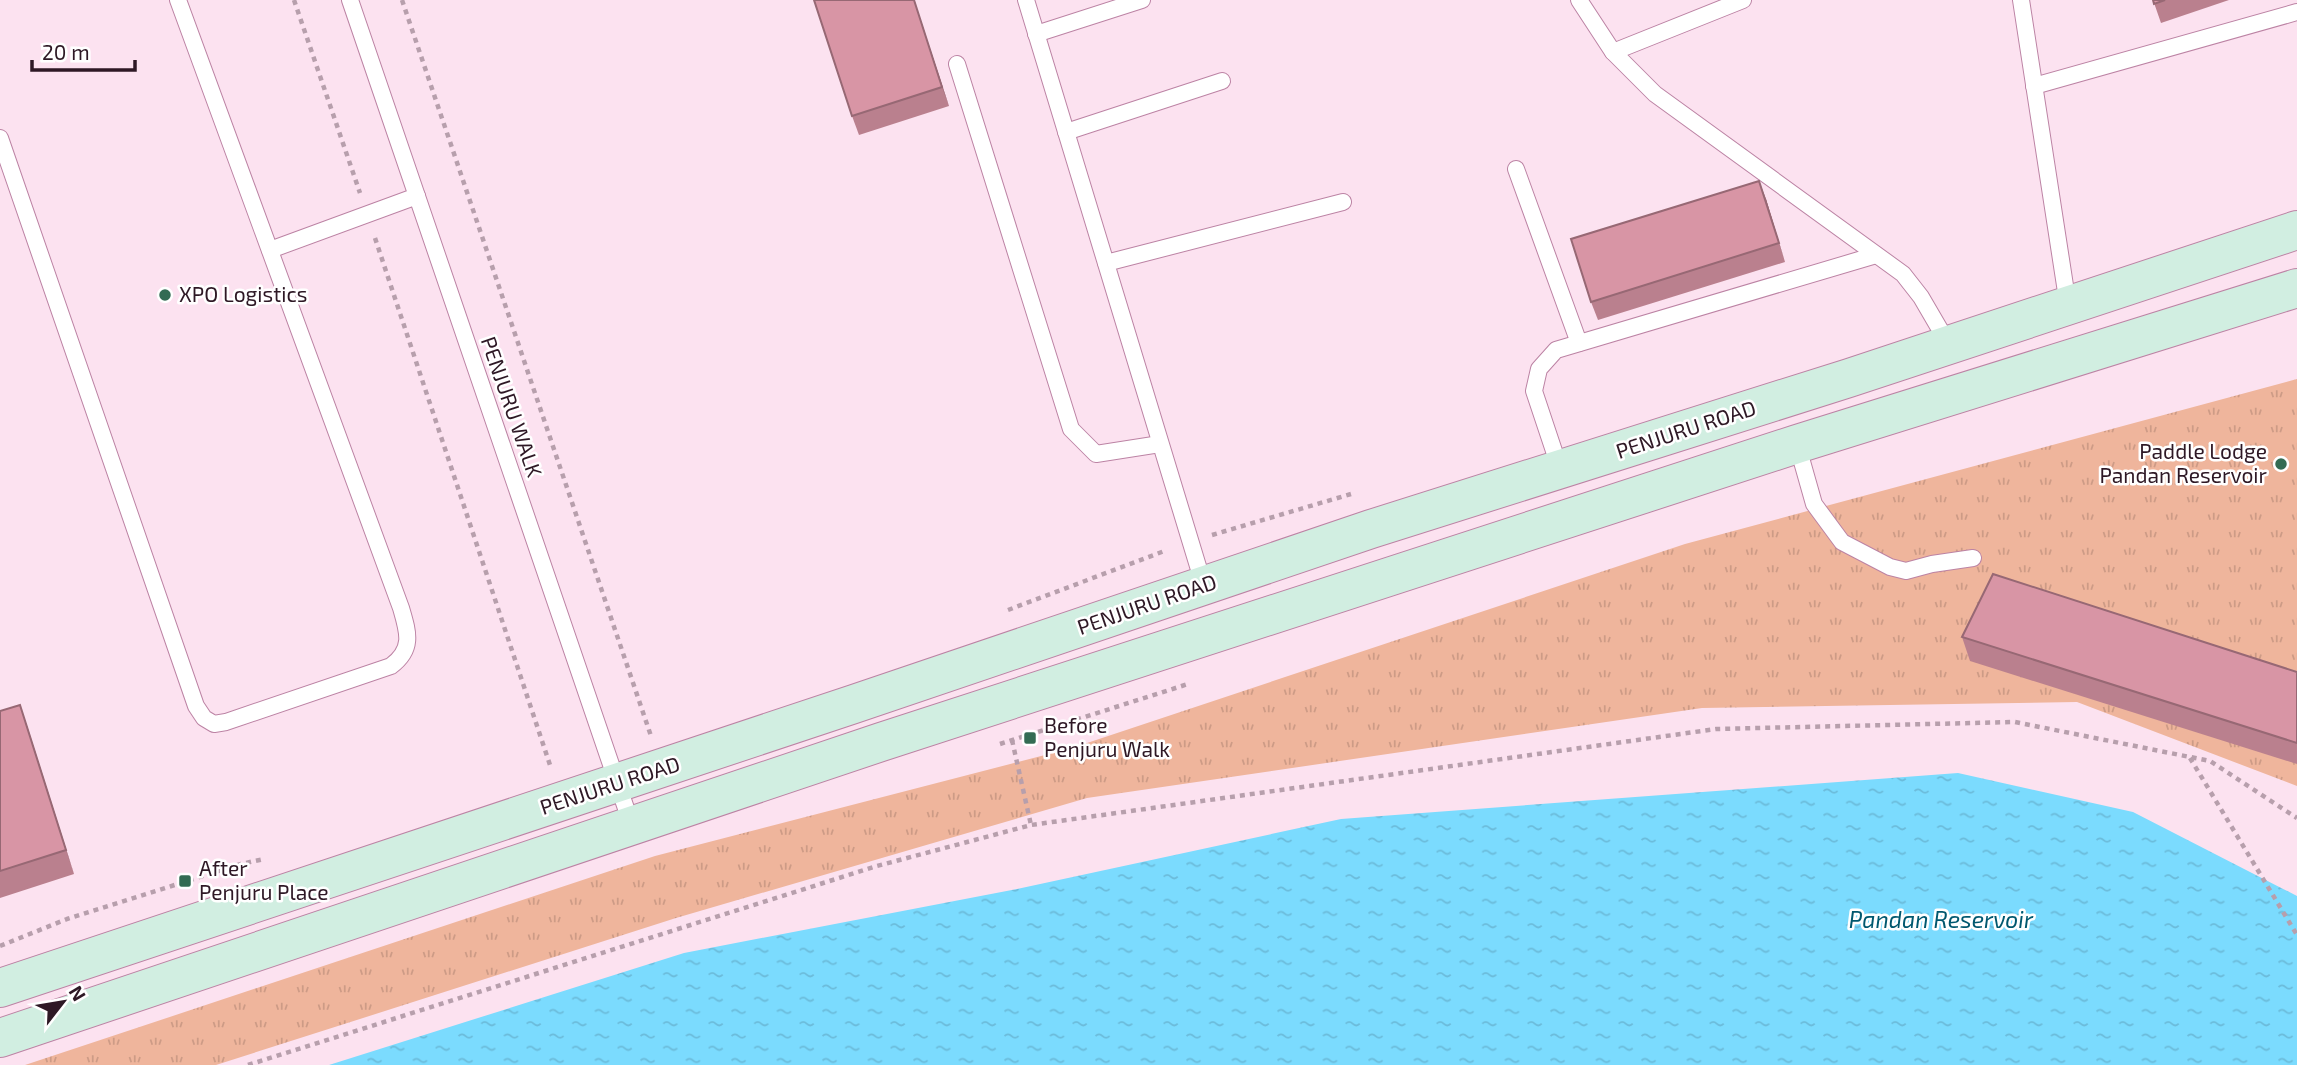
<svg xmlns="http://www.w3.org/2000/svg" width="2297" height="1065" font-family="'Exo 2',sans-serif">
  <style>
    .grass { fill: url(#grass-tufts) }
    .water { fill: url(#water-ripples) }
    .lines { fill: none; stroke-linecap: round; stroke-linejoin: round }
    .lane-casing { stroke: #bc83a4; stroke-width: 18 }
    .secondary-casing { stroke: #bc83a4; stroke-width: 40 }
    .path { stroke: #b79fac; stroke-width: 4.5; stroke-dasharray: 5 5; stroke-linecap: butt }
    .lane { stroke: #fff; stroke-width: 16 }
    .secondary { stroke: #d1eee1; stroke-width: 38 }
    .wall { fill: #ba808e }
    .shaded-wall { fill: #976874 }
    .building { fill: #d895a5; stroke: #976874; stroke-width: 2 }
    .poi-dot { fill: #336b53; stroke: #fff; stroke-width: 2.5 }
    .labels { text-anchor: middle; stroke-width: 5; stroke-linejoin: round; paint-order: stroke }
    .poi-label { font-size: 21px; fill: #2e1825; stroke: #fff; text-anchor: start }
    .street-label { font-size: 21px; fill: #2e1825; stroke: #fff }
    .water-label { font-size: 23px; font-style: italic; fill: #00586f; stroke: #fff }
  </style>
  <defs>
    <pattern id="grass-tufts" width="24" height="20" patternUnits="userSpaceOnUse" patternTransform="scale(1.75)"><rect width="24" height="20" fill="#efb59c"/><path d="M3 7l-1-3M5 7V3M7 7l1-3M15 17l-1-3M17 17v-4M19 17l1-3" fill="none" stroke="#cd9b86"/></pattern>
    <pattern id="water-ripples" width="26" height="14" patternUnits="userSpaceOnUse" patternTransform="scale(1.75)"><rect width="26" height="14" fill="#7bdbfe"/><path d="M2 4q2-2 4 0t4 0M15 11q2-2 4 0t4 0" fill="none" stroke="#6bbbda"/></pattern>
  </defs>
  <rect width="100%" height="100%" fill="#fce2f0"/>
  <polygon class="grass" points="2297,379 2297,786 2077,702 1702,708 1087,798 676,918 216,1065 25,1065 655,856 1072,748 1685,544"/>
  <polygon class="water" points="1958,773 2133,812 2297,896 2297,1065 329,1065 684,953 1017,889 1341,819"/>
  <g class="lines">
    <defs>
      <g id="lane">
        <polyline points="350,0 632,826"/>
        <polyline points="1026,0 1204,586"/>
        <polyline points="1579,0 1613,52 1655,94 1903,274 1921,297 1949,345"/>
        <polyline points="2021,0 2068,305"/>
        <polyline points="1036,34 1142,0"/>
        <polyline points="1613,52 1743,0"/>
        <polyline points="957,64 1071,429 1096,454 1160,444"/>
        <polyline points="2034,86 2297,12"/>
        <polyline points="1066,132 1222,81"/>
        <path d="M0 138 196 706 204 718 214 724 226 722 391 666C414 649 408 632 401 608L178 0"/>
        <polyline points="1516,169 1579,343"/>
        <polyline points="270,250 417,196"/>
        <polyline points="1106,263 1343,202"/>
        <polyline points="1797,444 1814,504 1842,542 1890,567 1906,571 1932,564 1973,558"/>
        <polyline points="1560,469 1534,391 1539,369 1556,350 1876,255"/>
      </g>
      <g id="secondary">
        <polyline points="0,988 854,704 1371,529 1849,378 2297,230"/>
        <polyline points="0,1038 881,742 1797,444 2297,288"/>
      </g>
    </defs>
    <use href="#lane" class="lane-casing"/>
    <use href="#secondary" class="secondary-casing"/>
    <g class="path">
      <polyline points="294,0 360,193"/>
      <polyline points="402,0 651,736"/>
      <polyline points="375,238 551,768"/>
      <polyline points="1212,535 1351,494"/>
      <polyline points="1008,610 1167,550"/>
      <polyline points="1012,740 1031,825"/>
      <polyline points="1000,744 1188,684"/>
      <polyline points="2190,758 2297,935"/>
      <polyline points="0,946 67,919 241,864 264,859"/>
      <polyline points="248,1065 877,866 1031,825 1716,729 2015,722 2210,761 2297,818"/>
    </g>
    <use href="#lane" class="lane"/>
    <use href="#secondary" class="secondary"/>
  </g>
  <g class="wall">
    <polygon points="914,0 949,106 859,135 852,116"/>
    <polygon points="2153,0 2229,0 2161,23"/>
    <polygon points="1766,199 1785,262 1598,320 1591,302"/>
    <polygon points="1962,637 2297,672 2297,764 1970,661"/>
    <polygon points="20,705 28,729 74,874 0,898 0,711"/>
  </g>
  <g class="shaded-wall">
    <polygon points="914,0 949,106 942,87"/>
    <polygon points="1759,181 1766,199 1785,262 1779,243"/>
    <polygon points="20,705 28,729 74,874 66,850"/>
  </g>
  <g class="building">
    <polygon points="814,0 914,0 942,87 852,116"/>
    <polygon points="2153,0 2165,0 2154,4"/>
    <polygon points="1759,181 1779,243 1591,302 1571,239"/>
    <polygon points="1993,574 2297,672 2297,743 1962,637"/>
    <polygon points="20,705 66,850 0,871 0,711"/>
  </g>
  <g class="poi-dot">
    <circle cx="165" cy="295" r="7"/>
    <circle cx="2281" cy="464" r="7"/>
    <rect x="1023" y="731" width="14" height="14" rx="3.5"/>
    <rect x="178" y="874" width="14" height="14" rx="3.5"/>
  </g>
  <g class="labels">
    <g class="poi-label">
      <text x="179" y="302">XPO Logistics</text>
      <text x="2267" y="459" text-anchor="end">Paddle Lodge<tspan x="2267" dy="24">Pandan Reservoir</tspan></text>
      <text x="1044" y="733">Before<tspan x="1044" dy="24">Penjuru Walk</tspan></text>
      <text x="199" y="876">After<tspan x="199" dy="24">Penjuru Place</tspan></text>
    </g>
    <g class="street-label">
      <text transform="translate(511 407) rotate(71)" y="7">PENJURU WALK</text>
      <text transform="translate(1686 430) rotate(-18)" y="7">PENJURU ROAD</text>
      <text transform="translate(1147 605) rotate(-19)" y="7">PENJURU ROAD</text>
      <text transform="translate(610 786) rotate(-18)" y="7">PENJURU ROAD</text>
    </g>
    <g class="water-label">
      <text x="1941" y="928">Pandan Reservoir</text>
    </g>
  </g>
  <g transform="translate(63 1002) rotate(59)" stroke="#ffffff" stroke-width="5" paint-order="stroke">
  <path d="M0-5L12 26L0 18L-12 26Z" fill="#2e1825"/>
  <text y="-10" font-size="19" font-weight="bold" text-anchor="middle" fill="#2e1825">N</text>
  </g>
  <path d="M32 60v10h103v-10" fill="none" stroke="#2e1825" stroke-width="3.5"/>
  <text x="42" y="60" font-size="21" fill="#2e1825" stroke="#ffffff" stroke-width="5" paint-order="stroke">20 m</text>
</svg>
